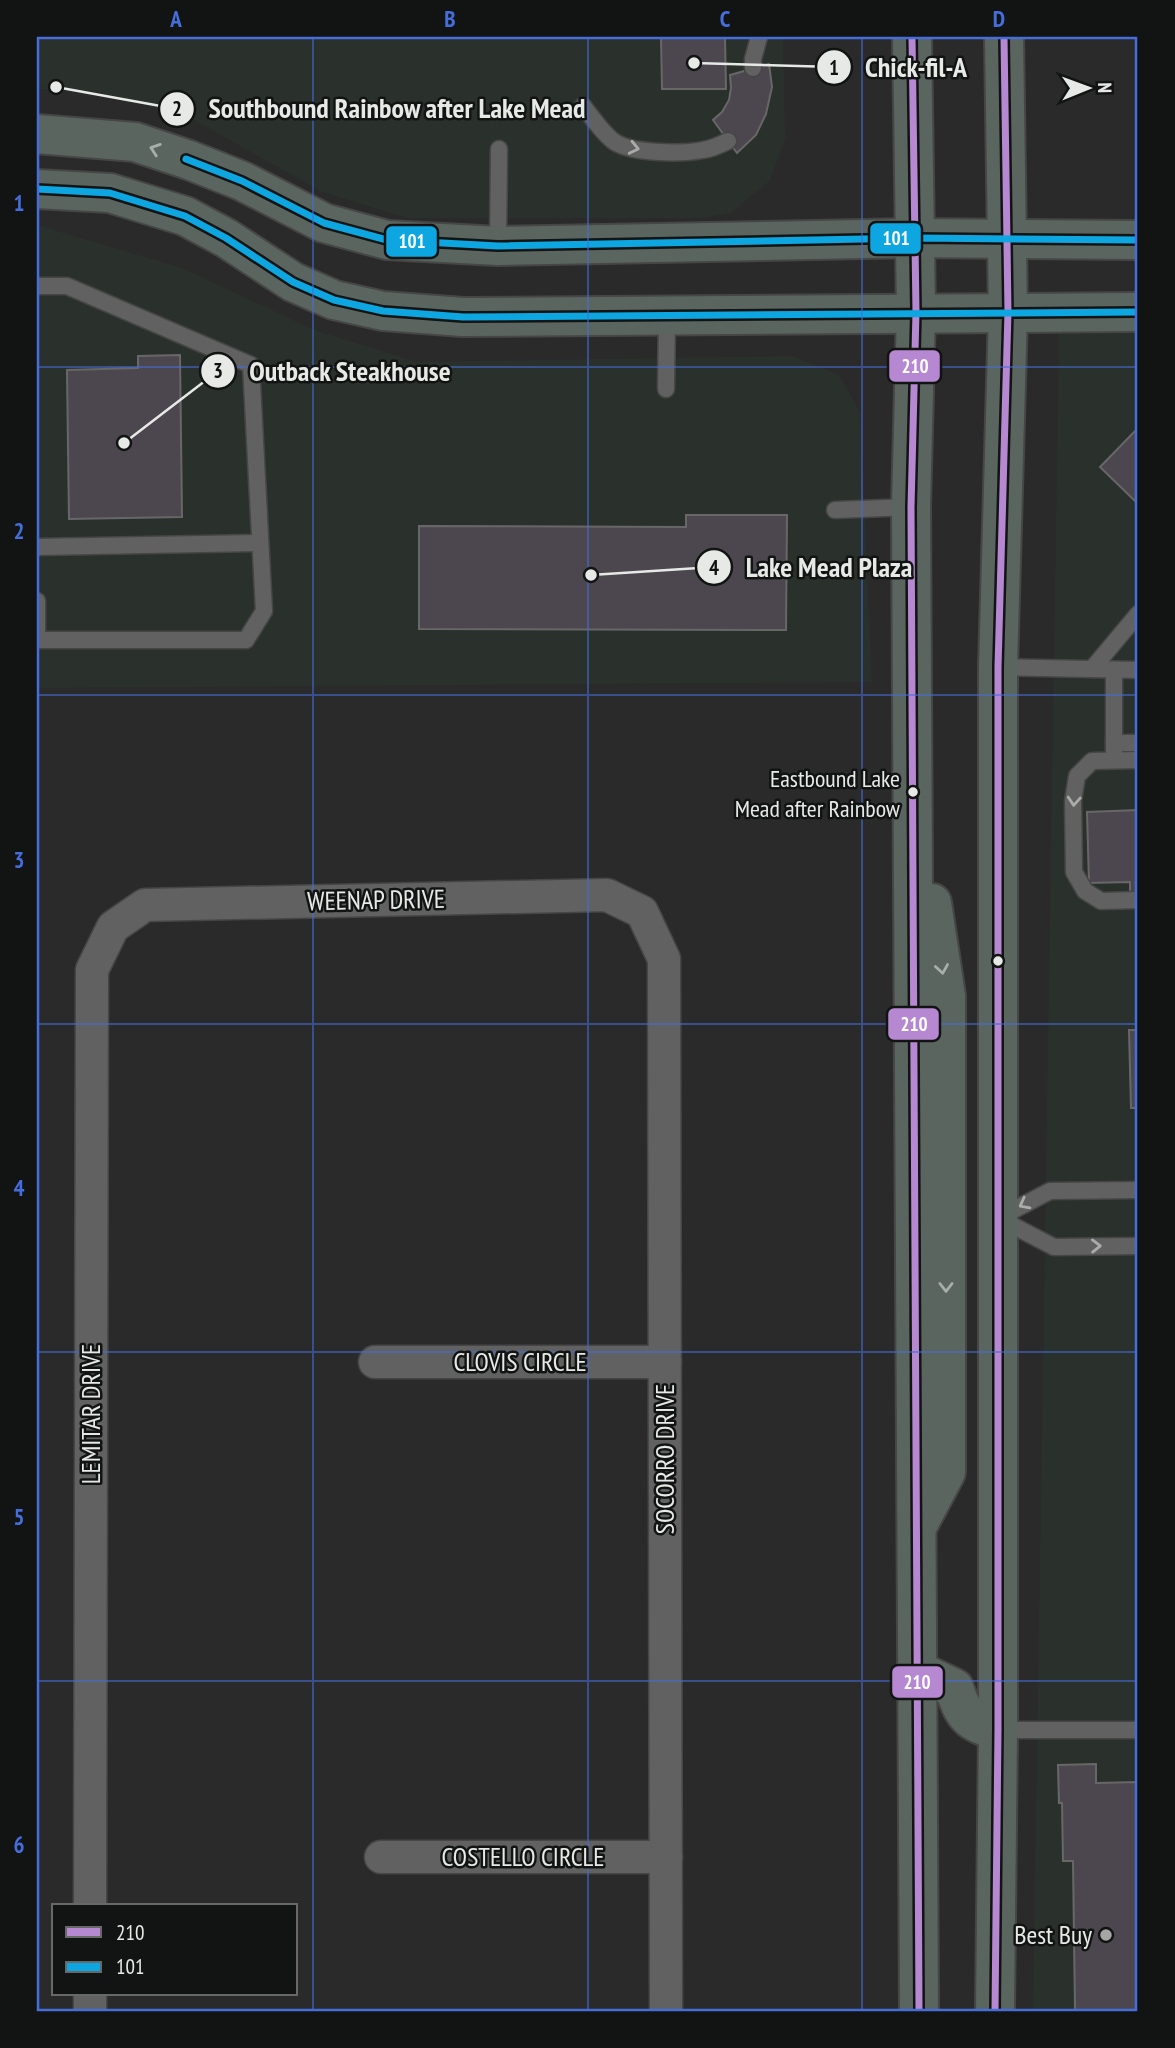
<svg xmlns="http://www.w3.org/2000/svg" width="1175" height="2048" font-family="'PT Sans Narrow',sans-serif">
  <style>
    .built { fill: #2a312c }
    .building { fill: #4c474e; stroke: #686768; stroke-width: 2 }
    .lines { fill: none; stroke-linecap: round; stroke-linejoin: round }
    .lane-casing { stroke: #454645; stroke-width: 19 }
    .street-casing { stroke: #454645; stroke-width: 35 }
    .primary-casing { stroke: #454645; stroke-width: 42 }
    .lane { stroke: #606160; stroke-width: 16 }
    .street { stroke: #606160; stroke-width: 32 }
    .primary { stroke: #5b6560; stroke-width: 38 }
    .bus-1-casing { stroke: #121413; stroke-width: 12 }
    .bus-2-casing { stroke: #121413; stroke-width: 12 }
    .bus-1 { stroke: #b788d2; stroke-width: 7 }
    .bus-2 { stroke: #0da6e0; stroke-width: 7 }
    .oneway { stroke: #aaacaa }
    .oneway2 { stroke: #a8aeaa }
    .grid { fill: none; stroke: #456ddb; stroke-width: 2; stroke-opacity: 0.55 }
    .bus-dot { fill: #e7e9e7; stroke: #121413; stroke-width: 2.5 }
    .poi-dot { fill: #a5a6a5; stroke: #121413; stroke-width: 2.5 }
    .labels { text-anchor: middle; stroke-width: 5; stroke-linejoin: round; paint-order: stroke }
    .bus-label { font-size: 24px; fill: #e7e9e7; stroke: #121413; text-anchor: end }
    .street-label { font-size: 26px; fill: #e7e9e7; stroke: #121413 }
    .poi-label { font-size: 26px; fill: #e7e9e7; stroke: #121413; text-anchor: end }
    .leader { fill: none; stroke: #e7e9e7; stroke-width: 2.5 }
    .callout-dot { fill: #e7e9e7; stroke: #121413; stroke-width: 2.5 }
    .mark-label { font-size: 21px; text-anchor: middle; font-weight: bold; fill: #111 }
    .callout-label { font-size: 28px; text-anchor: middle; font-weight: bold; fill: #e7e9e7; stroke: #121413; stroke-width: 5; stroke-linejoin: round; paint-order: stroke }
    .line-badge { stroke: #121413; stroke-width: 2.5 }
    .badge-label { font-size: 19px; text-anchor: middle; font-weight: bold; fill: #fff }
    .neatline { fill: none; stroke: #456ddb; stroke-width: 2.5 }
    .grid-label { font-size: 23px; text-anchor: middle; font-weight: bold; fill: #456ddb }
  </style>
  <rect width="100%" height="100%" fill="#2a2a2a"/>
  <g class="built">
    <polygon points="37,37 783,37 785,139 770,180 731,213 701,218 407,218 320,191 193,119 97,91 37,89"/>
    <polygon points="37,225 182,268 312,329 416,362 793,356 839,375 860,412 872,682 37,688"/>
    <polygon points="1138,333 1138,2011 1033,2011 1059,334"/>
  </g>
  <g class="building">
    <polygon points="661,37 725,37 726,89 662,89"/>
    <polygon points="769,64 772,87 766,114 756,135 737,153 713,120 722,112 729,100 731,88 730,75"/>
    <polygon points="180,355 182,517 69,519 67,370 138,368 138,356"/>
    <polygon points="1138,428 1138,504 1100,467"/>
    <polygon points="686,515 787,515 786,630 419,629 419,526 686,527"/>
    <polygon points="1138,810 1138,892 1130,893 1130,882 1089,883 1087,812"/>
    <polygon points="1129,1030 1138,1030 1138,1108 1131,1108"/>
    <polygon points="1096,1764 1096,1783 1138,1782 1138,2011 1072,2011 1075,2010 1073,1861 1063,1861 1062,1803 1059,1803 1058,1765"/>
  </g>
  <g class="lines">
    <defs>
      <g id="lane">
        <polyline points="753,68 753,59 759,37"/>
        <path d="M583 106C592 117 601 131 612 140 628 154 682 154 703 150 712 149 720 145 728 141"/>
        <polyline points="498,246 499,149"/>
        <polyline points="37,286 67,286 251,365 264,611 246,640 37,640"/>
        <polyline points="666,389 667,315"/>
        <polyline points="835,510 911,507"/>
        <polyline points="37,547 260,543"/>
        <polyline points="37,601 37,640"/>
        <polyline points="998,667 1138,670"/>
        <polyline points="1092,669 1138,614"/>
        <polyline points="1114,743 1138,743"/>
        <polyline points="1114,760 1114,670"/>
        <polyline points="1138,760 1092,761 1077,776 1073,801 1074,872 1085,891 1101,901 1138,900"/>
        <polyline points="1000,1217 1050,1191 1138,1190"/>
        <polyline points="1000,1219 1054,1247 1138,1246"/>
        <polyline points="998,1730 1138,1730"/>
      </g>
      <g id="street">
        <polyline points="375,1362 665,1362"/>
        <polyline points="381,1857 666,1857"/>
        <polyline points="90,1906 92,970 113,927 145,905 607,895 642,912 664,959 666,2011"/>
        <polyline points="90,2011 90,1994"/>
      </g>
      <g id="primary">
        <polyline points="912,37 916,312 911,507 919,2011"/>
        <polyline points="37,134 135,142 189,160 242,181 324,223 387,240 498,246 915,238 1138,240"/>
        <polyline points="37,189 110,193 185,216 226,238 293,282 334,300 383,311 463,317 1138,312"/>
        <polyline points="918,1525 946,1472 946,996 932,903"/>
        <path d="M916 1670 954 1688C964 1717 969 1723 998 1730"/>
        <polyline points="995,2011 998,1730 998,667 1008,312 1004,37"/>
      </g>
    </defs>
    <use href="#lane" class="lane-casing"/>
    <use href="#street" class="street-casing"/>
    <use href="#primary" class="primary-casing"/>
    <use href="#lane" class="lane"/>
    <use href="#street" class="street"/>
    <use href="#primary" class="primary"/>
    <defs>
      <g id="bus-1">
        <polyline points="912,37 916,312 911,507 919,2011"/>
        <polyline points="995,2011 998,1730 998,667 1008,312 1004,37"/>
      </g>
      <g id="bus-2">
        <polyline points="186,159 242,181 324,223 387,240 498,246 915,238 1138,240"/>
        <polyline points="37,189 110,193 185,216 226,238 293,282 334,300 383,311 463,317 1138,312"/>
      </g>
    </defs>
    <use href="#bus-1" class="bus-1-casing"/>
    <use href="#bus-2" class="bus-2-casing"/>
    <use href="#bus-1" class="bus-1"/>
    <use href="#bus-2" class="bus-2"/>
  </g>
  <defs><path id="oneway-chevron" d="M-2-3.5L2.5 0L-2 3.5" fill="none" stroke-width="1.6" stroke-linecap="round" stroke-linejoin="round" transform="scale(1.75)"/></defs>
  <g class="oneway">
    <use href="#oneway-chevron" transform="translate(634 148) rotate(13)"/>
    <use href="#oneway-chevron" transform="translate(1074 801) rotate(94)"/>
    <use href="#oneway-chevron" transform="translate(1024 1204) rotate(152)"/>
    <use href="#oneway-chevron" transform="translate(1096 1246) rotate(-1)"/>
  </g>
  <g class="oneway2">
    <use href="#oneway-chevron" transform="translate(155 149) rotate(-161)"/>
    <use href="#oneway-chevron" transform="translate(942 969) rotate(81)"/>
    <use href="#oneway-chevron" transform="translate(946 1287) rotate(90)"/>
  </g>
  <path class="grid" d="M313 37V2011M588 37V2011M862 37V2011M37 367H1138M37 695H1138M37 1024H1138M37 1352H1138M37 1681H1138"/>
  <g class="bus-dot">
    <circle cx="913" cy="792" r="6"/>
    <circle cx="998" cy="961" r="6"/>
  </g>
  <circle class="poi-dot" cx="1106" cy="1935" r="7"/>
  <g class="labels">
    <g class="bus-label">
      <text x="900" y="787">Eastbound Lake<tspan x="900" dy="30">Mead after Rainbow</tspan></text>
    </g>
    <g class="street-label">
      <text transform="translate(376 900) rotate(-1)" y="9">WEENAP DRIVE</text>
      <text x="520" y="1371">CLOVIS CIRCLE</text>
      <text transform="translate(91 1414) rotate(-90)" y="9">LEMITAR DRIVE</text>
      <text transform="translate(665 1459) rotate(-90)" y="9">SOCORRO DRIVE</text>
      <text x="523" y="1866">COSTELLO CIRCLE</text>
    </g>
    <g class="poi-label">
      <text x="1092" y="1944">Best Buy</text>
    </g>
  </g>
  <path class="leader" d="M694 63L834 67M56 87L177 109M124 443L218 371M591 575L714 567"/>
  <g class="callout-dot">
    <circle cx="694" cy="63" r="7"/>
    <circle cx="56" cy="87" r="7"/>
    <circle cx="124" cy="443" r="7"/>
    <circle cx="591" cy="575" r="7"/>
    <circle cx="834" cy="67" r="18"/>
    <circle cx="177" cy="109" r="18"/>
    <circle cx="218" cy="371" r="18"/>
    <circle cx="714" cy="567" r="18"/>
  </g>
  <g class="mark-label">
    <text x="834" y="75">1</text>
    <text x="177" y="116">2</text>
    <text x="218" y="378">3</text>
    <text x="714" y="575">4</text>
  </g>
  <g class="callout-label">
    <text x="916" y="77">Chick-fil-A</text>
    <text x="397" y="118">Southbound Rainbow after Lake Mead</text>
    <text x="350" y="381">Outback Steakhouse</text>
    <text x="829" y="577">Lake Mead Plaza</text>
  </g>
  <g class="line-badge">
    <rect x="869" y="222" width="53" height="33" rx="7" fill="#0da6e0"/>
    <rect x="385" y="225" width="53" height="33" rx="7" fill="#0da6e0"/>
    <rect x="888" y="349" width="53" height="34" rx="7" fill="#b788d2"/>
    <rect x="887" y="1007" width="53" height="34" rx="7" fill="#b788d2"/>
    <rect x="891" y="1665" width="53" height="34" rx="7" fill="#b788d2"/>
  </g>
  <g class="badge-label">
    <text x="896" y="245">101</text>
    <text x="412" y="248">101</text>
    <text x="915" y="373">210</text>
    <text x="914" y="1031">210</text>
    <text x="917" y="1689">210</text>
  </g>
  <rect width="1175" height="2048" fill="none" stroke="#121413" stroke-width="77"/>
  <rect x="52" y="1904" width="245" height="91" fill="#121413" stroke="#676968" stroke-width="2"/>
  <rect x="66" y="1927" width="35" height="10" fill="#b788d2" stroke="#676968" stroke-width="2"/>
  <text x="116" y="1940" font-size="21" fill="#e7e9e7">210</text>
  <rect x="66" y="1962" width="35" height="10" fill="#0da6e0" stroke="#676968" stroke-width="2"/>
  <text x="116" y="1974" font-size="21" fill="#e7e9e7">101</text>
  <g transform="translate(1088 88) rotate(89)" stroke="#121413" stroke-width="5" paint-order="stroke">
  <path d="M0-5L12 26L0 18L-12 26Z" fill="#e7e9e7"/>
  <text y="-10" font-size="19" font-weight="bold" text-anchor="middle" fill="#e7e9e7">N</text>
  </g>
  <rect x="38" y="38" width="1098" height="1972" class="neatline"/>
  <g class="grid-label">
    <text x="176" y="27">A</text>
    <text x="450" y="27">B</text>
    <text x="725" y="27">C</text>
    <text x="999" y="27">D</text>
    <text x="19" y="211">1</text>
    <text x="19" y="539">2</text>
    <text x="19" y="868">3</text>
    <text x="19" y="1196">4</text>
    <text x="19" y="1525">5</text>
    <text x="19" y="1853">6</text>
  </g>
</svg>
